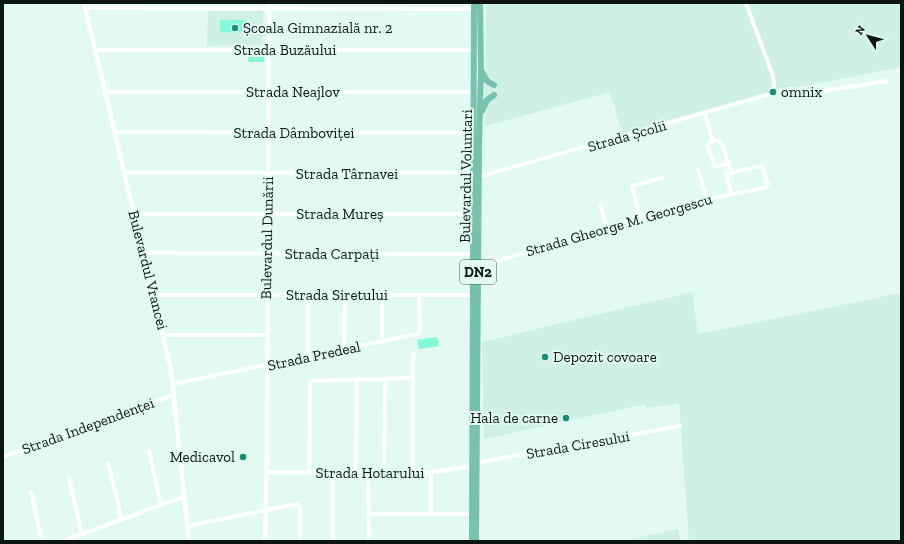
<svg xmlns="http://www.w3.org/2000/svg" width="904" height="544" font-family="'Zilla Slab',serif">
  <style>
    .built { fill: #cff0e5 }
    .green { fill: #83f9d9 }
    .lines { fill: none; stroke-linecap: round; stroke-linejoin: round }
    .minor { stroke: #fff; stroke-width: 4 }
    .tertiary { stroke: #fff; stroke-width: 4.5 }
    .trunk { stroke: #76c2ae; stroke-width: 6 }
    .poi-dot { fill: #169177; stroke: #e2faf2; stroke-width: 1.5 }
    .labels { text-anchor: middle; stroke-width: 4; stroke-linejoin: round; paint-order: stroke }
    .shield { fill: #e2faf2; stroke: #4d5a56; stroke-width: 1 }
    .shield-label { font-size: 14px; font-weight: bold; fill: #0d1513 }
    .poi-label { font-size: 15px; fill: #0d1513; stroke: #e2faf2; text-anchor: start }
    .street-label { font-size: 15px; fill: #0d1513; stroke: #e2faf2 }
  </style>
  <rect width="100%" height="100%" fill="#e2faf2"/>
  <g class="built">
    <polygon points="486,3 901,3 901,67 760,95 622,133 610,92 485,126"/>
    <polygon points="208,11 263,11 263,45 207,46"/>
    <polygon points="692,292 698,334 901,293 901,541 689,541 679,403 647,408 646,404 484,439 482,342"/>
    <polygon points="678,529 680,541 623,541"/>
  </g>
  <g class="green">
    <polygon points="220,20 246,20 246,33 220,32"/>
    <rect x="248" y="54" width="16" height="8"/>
    <polygon points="437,337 439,346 419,349 417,340"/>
  </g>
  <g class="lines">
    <g class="minor">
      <polyline points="85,8 474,9"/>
      <polyline points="95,50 475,50"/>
      <polyline points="773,89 777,91 792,89 805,94 887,81"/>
      <polyline points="105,92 481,92"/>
      <polyline points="705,113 712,139"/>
      <polyline points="114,132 474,133"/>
      <polyline points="729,163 715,167 708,147 709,143 716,140 721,142 732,173"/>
      <polyline points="698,169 707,198"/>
      <polyline points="124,173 473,173"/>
      <polyline points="478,177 770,94 774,86 773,76 746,3"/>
      <polyline points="600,205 607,227"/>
      <polyline points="134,214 474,214"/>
      <polyline points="640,217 632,186 662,178"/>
      <polyline points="144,253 473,254"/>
      <polyline points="478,267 686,203 764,188 768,184 762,166 726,174 731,193"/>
      <polyline points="154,295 472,295"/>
      <polyline points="308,295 308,357"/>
      <polyline points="382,295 382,342"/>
      <polyline points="164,335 267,335"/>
      <polyline points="344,350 345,295"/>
      <polyline points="173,384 417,334 420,330 419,296"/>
      <polyline points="149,451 161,505"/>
      <polyline points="3,457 173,395"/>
      <polyline points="108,463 122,519"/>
      <polyline points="476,463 680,426"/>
      <polyline points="309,473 310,381 413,378"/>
      <polyline points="356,473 357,379"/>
      <polyline points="368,474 369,541"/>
      <polyline points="384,474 385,379"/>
      <polyline points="413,474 413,354"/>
      <polyline points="69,478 82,534"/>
      <polyline points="31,492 42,541"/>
      <polyline points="369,514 472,514"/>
      <polyline points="431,514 431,474"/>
      <polyline points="188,526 297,504 300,508 300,541"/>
      <polyline points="63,541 183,497"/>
      <polyline points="333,541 333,473"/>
    </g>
    <g class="tertiary">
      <polyline points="84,3 171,370 189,541"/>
      <polyline points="267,472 420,474 472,466"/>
      <polyline points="265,541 267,442 269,3"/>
    </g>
    <g class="trunk">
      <polyline points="482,72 487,81 494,85"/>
      <polyline points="482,111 487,100 494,95"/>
      <polyline points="472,541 474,3"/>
      <polyline points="476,541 479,143 481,71 480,3"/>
    </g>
  </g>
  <g class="poi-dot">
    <circle cx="235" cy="28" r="4"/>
    <circle cx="773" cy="92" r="4"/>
    <circle cx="545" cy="357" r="4"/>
    <circle cx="566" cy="418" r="4"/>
    <circle cx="243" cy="457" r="4"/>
  </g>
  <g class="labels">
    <rect class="shield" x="460" y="260" width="36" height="24" rx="3"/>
    <g class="shield-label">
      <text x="478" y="277">DN2</text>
    </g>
    <g class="poi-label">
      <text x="243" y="33">Școala Gimnazială nr. 2</text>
      <text x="781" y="97">omnix</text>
      <text x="553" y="362">Depozit covoare</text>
      <text x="558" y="423" text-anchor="end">Hala de carne</text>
      <text x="235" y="462" text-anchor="end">Medicavol</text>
    </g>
    <g class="street-label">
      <text x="285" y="55">Strada Buzăului</text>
      <text x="293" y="97">Strada Neajlov</text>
      <text x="294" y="138">Strada Dâmboviței</text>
      <text transform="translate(627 136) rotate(-16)" y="5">Strada Școlii</text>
      <text x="347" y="179">Strada Târnavei</text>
      <text transform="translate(466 176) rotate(-89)" y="5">Bulevardul Voluntari</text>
      <text x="340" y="219">Strada Mureș</text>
      <text transform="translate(619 225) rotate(-16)" y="5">Strada Gheorge M. Georgescu</text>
      <text transform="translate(267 238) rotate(-89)" y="5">Bulevardul Dunării</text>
      <text x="332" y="259">Strada Carpați</text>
      <text transform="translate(148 270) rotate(76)" y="5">Bulevardul Vrancei</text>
      <text x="337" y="300">Strada Siretului</text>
      <text transform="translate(314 356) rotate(-12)" y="5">Strada Predeal</text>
      <text transform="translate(88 426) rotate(-20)" y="5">Strada Independenței</text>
      <text transform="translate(578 445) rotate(-10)" y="5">Strada Ciresului</text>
      <text x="370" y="478">Strada Hotarului</text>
    </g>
  </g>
  <rect width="904" height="544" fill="none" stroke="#0d1513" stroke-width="8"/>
  <g transform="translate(868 36) rotate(306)" stroke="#e2faf2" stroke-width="3" paint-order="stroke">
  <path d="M0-3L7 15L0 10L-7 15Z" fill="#0d1513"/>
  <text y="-6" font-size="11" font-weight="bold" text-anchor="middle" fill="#0d1513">N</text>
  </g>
</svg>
